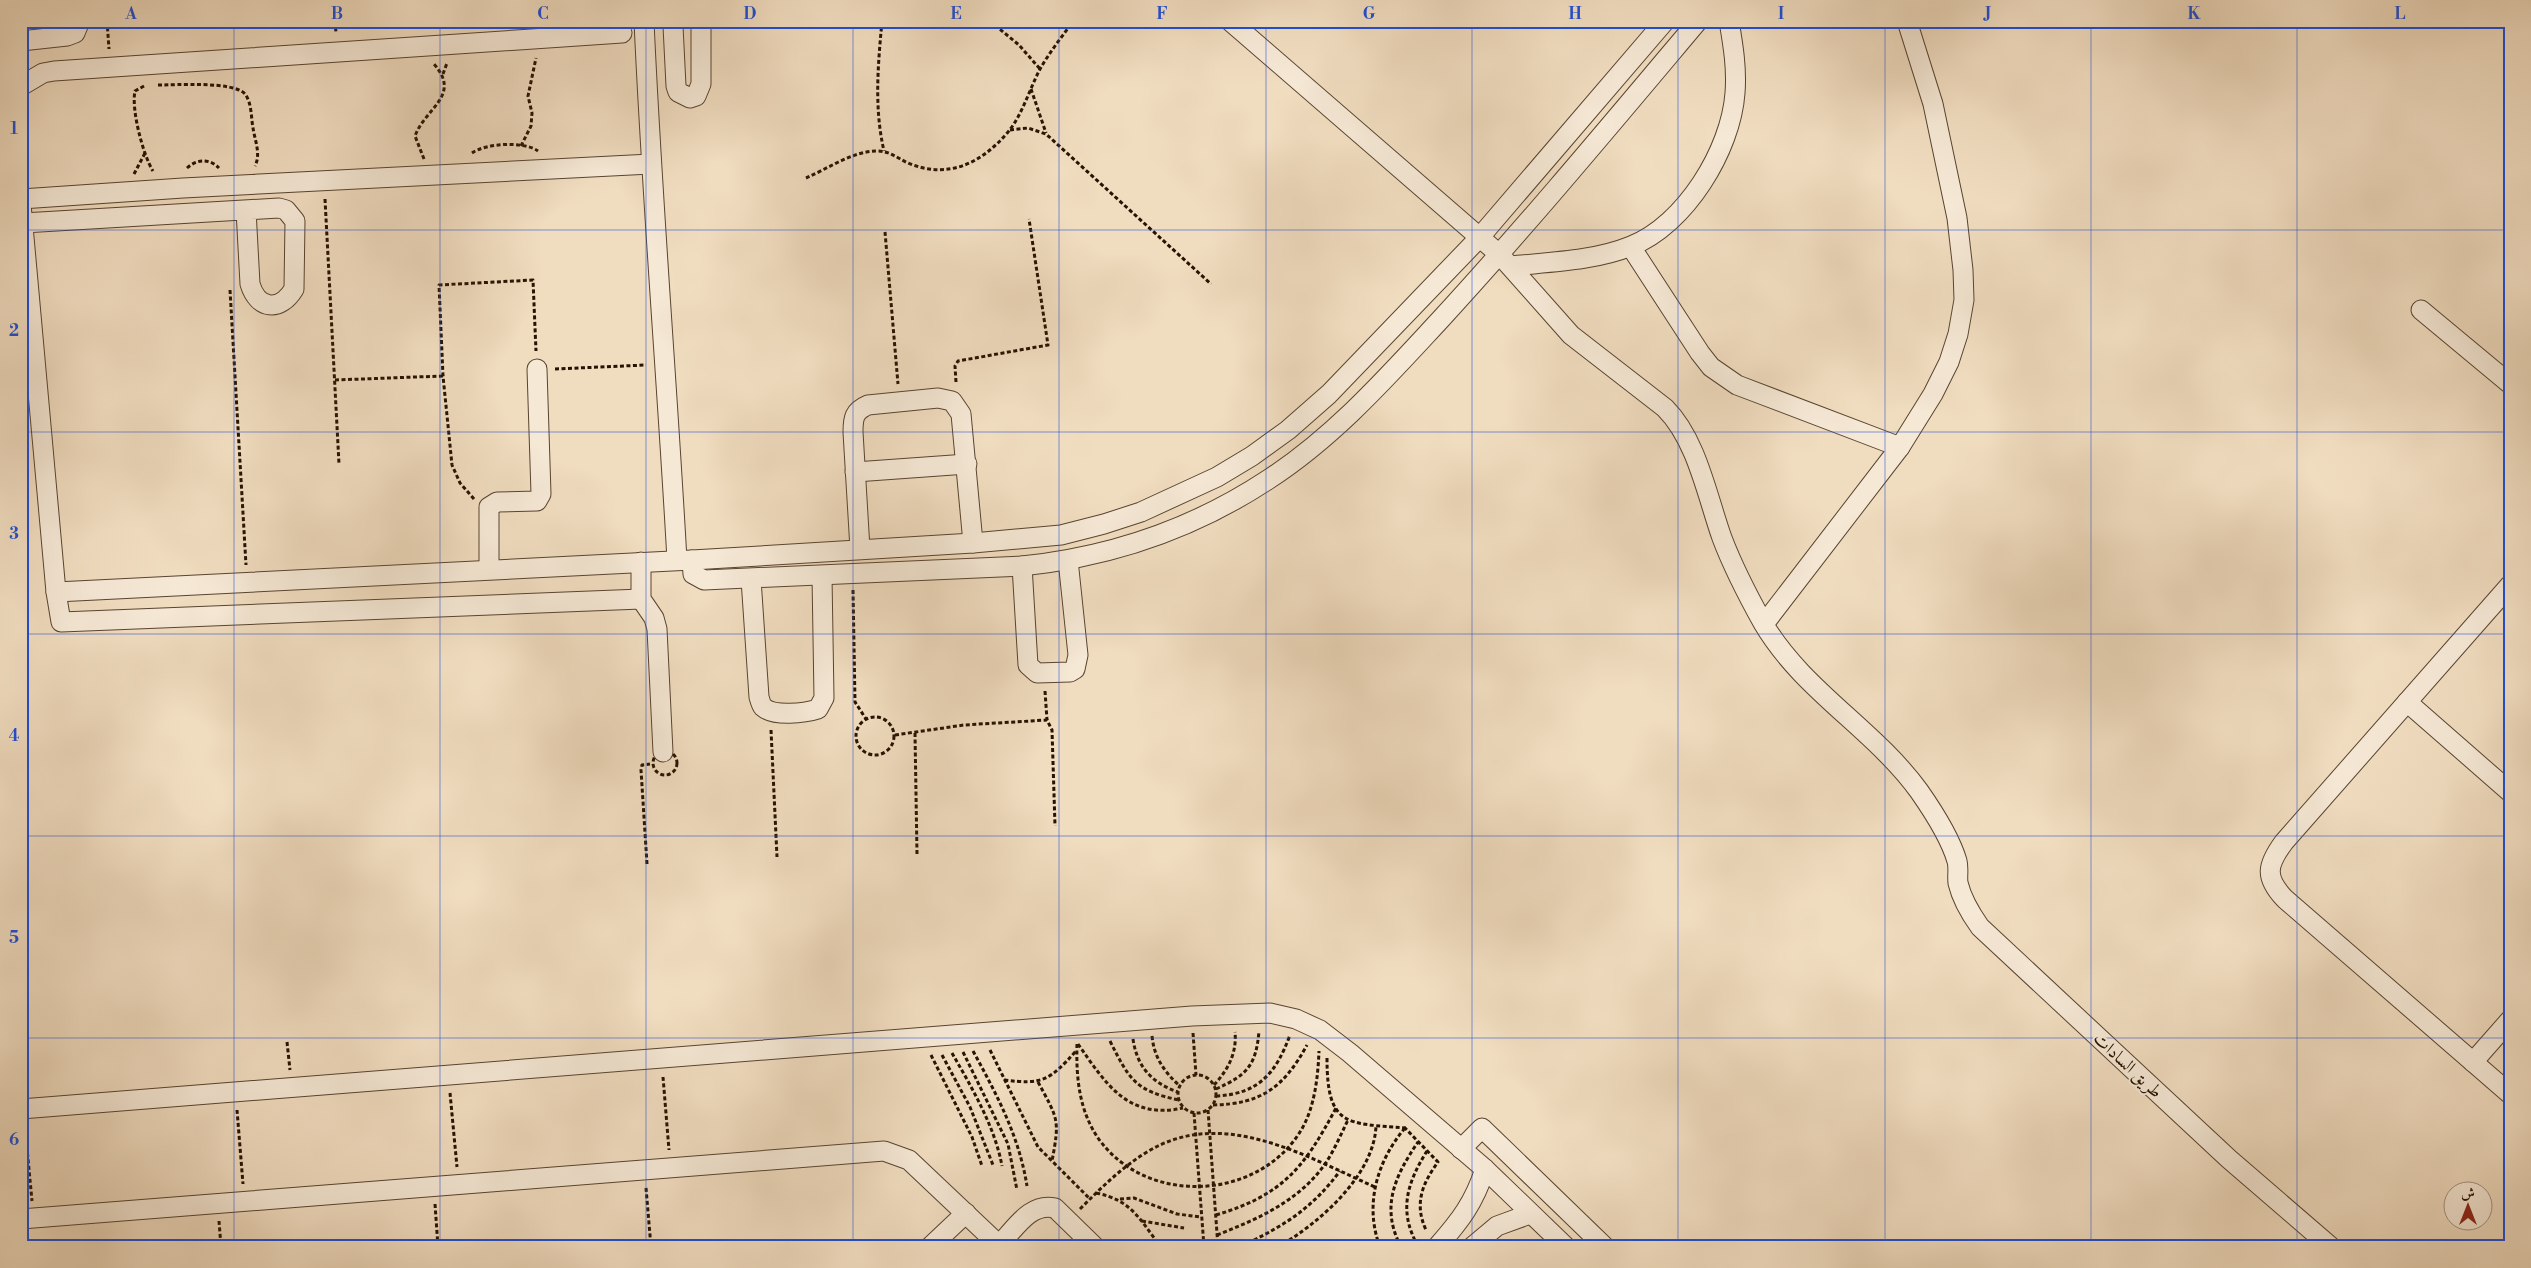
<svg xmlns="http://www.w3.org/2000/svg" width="2531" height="1268" font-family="'Libre Bodoni',Amiri,serif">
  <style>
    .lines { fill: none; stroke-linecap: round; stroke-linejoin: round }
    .minor-casing { stroke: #594430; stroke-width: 21 }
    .path { stroke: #271200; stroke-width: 3; stroke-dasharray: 4 2.5; stroke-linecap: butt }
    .minor { stroke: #f5e8d5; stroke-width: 19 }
    .grid { fill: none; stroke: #1d4ed8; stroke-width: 1; stroke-opacity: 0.55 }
    .labels { text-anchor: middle; stroke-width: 4; stroke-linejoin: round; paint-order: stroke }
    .street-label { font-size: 18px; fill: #271200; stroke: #f5e8d5 }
    .neatline { fill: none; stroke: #1d4ed8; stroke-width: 2 }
    .grid-label { font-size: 16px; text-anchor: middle; font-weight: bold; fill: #1d4ed8 }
  </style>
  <rect width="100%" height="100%" fill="#f0dcbf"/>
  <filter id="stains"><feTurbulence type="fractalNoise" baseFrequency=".004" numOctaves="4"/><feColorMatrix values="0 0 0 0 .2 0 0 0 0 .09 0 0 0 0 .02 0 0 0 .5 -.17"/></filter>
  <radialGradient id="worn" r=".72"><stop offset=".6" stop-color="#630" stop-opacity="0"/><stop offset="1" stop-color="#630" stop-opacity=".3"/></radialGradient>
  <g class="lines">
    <defs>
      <g id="minor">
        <path d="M644 21C652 201 667 380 677 560"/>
        <path d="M1230 21 1500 255 1571 335 1665 408C1697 440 1707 496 1722 538 1733 567 1748 596 1763 623 1802 690 1874 729 1919 791 1933 811 1950 837 1957 861 1959 868 1957 876 1958 883 1962 900 1970 913 1980 927L2229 1159 2331 1247"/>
        <polyline points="673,26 676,86 678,92 690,98 696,96 701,84 701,21"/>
        <polyline points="21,41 67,36 75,33 80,21"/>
        <polyline points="21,86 43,73 54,71 622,33"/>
        <polyline points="21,199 183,188 651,164"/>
        <polyline points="21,204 56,592 61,622 641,599"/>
        <path d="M23 223 279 208 286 210 295 221 294 289C280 312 258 310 250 284L246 210"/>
        <polyline points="1631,247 1700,353 1711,367 1737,385 1900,447"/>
        <path d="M1511 266C1550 262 1594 261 1631 246 1685 225 1731 150 1735 93 1737 68 1733 45 1729 21"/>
        <polyline points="2421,310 2510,384"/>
        <polyline points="855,472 967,464"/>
        <path d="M860 549 853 432C853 418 854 411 868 405L938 398 952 401 961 414 973 543"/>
        <path d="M692 560 693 574 704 580 1022 566C1110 557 1195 528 1269 479 1335 436 1387 377 1440 320 1529 223 1613 122 1698 21"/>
        <polyline points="641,562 641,599 654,618 657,629 663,752"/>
        <polyline points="1022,566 1028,665 1037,673 1070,672 1075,669 1078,655 1068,560"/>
        <polyline points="489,569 489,507 497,502 537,501 541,494 537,369"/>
        <path d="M751 579 759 697C760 700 761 705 763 707 774 717 805 713 818 709L824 698 822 576"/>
        <path d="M2510 585 2284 842C2267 865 2264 877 2285 899L2510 1094"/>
        <polyline points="56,592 692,560 973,543 1061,535 1104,524 1141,512 1217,477 1252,456 1288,430 1329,394 1479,238 1665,21"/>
        <polyline points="1764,624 1900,447 1933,394 1949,362 1958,334 1964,300 1963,270 1957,218 1933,104 1907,21"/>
        <polyline points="2407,702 2510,792"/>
        <polyline points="2473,1062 2510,1020"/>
        <polyline points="21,1109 1192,1016 1270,1013 1296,1019 1320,1030 1350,1053 1485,1169 1566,1247"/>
        <polyline points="1461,1149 1482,1128 1605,1247"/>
        <polyline points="21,1219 884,1151 909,1160 1001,1247"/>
        <path d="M999 1245C1015 1229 1030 1202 1055 1208L1095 1247"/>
        <polyline points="930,1247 966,1213"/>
        <path d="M1437 1247C1460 1221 1474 1203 1485 1169"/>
        <polyline points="1472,1247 1497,1226 1530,1214"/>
      </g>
    </defs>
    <use href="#minor" class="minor-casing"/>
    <g class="path">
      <polyline points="107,21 109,49"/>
      <polyline points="335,21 336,33"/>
      <path d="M882 21C878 65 874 108 884 151"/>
      <polyline points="990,21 1019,45 1040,69"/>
      <polyline points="443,74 447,63"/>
      <path d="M158 85C176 85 234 81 245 94 252 103 251 118 253 128 255 141 261 154 255 166"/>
      <path d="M144 86 135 91C131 109 143 155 153 171"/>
      <polyline points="1031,89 1046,133"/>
      <polyline points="1010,130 1028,128 1046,134 1211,284"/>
      <polyline points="521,146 531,126 532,113 528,96 536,58"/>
      <path d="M472 153C486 143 524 141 538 151"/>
      <path d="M424 159 415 136C425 108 462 96 434 64"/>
      <path d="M187 168C197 159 209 158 219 168"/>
      <polyline points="134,174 145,153"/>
      <path d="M806 178C827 169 853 151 877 151 890 151 897 158 908 163 948 180 982 163 1008 132 1022 115 1029 91 1039 71 1048 54 1062 37 1073 21"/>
      <polyline points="325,199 339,464"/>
      <polyline points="885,232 898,384"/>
      <polyline points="230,290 246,565"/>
      <polyline points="555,369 646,365"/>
      <polyline points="335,380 443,376"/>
      <polyline points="956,382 955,366 958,361 1048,345 1029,219"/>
      <polyline points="474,499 460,483 452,465 443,376 439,285 533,280 536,351"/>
      <polyline points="853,590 855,702 866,719"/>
      <polyline points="1045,691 1047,720"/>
      <circle cx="875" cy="736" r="19"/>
      <polyline points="771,730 777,857"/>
      <polyline points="915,733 917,854"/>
      <polyline points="895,735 964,725 1047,720 1052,730 1055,826"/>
      <circle cx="665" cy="763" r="12"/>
      <polyline points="647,864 641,770 642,765 650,764"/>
      <polyline points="1193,1033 1196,1075"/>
      <path d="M1152 1036C1154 1057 1164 1072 1180 1086"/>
      <path d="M1133 1039C1137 1067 1152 1083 1178 1092"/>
      <path d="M1110 1041C1129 1079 1135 1091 1179 1100"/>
      <polyline points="287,1042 290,1070"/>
      <path d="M1077 1044C1076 1077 1079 1110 1098 1138 1147 1208 1264 1201 1304 1125 1315 1103 1318 1076 1319 1051"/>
      <path d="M1078 1044C1106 1084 1128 1120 1183 1108"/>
      <polyline points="990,1050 1038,1147 1090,1199"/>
      <path d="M973 1051C997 1095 1019 1136 1027 1186"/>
      <polyline points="963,1052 1008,1144 1017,1190"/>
      <path d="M952 1053C972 1088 995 1127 1002 1166"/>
      <polyline points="931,1055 972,1137 982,1166"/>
      <polyline points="942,1055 970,1107 993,1165"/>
      <path d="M1327 1058C1327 1127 1346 1123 1405 1128"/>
      <circle cx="1197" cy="1094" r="19"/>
      <polyline points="663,1077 669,1150"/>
      <path d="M1004 1080C1043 1085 1050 1080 1076 1051"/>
      <path d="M1038 1082C1058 1119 1060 1119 1052 1161"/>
      <path d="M1214 1085C1228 1070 1237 1053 1235 1032"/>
      <path d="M1216 1089C1247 1075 1256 1066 1259 1031"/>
      <polyline points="450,1093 457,1167"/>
      <path d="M1216 1096C1259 1094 1276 1073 1290 1035"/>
      <path d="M1213 1105C1262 1104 1284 1087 1307 1045"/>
      <polyline points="237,1110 243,1184"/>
      <polyline points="1208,1110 1218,1247"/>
      <polyline points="1194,1113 1204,1247"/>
      <polyline points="25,1127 32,1201"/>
      <path d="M1404 1127 1438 1162C1422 1184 1414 1204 1426 1230"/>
      <polyline points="646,1188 651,1247"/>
      <path d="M1096 1193C1132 1200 1140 1220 1161 1247"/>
      <polyline points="1120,1199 1134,1198 1177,1214 1201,1217"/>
      <polyline points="435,1204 438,1247"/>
      <path d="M1080 1209C1101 1188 1122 1167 1147 1152 1222 1106 1305 1156 1375 1187"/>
      <path d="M1216 1215C1283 1195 1304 1168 1336 1108"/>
      <polyline points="219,1221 221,1247"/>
      <polyline points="1142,1221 1184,1228"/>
      <path d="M1217 1235C1258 1219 1299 1201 1325 1164 1334 1151 1341 1134 1348 1120"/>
      <polyline points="1159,1243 1204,1245"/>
      <path d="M1248 1243C1287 1224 1313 1207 1340 1171"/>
      <path d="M1418 1246C1398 1211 1407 1183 1427 1151"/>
      <path d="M1278 1247C1318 1224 1374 1176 1376 1126"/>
      <path d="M1380 1247C1364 1205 1377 1161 1405 1128"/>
      <path d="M1401 1247C1380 1207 1395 1176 1418 1142"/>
    </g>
    <use href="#minor" class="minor"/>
  </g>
  <path class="grid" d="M234 21V1247M440 21V1247M646 21V1247M853 21V1247M1059 21V1247M1266 21V1247M1472 21V1247M1678 21V1247M1885 21V1247M2091 21V1247M2297 21V1247M21 230H2510M21 432H2510M21 634H2510M21 836H2510M21 1038H2510"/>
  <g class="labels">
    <g class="street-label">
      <text transform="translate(2128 1065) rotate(43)" y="6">طريق السادات</text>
    </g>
  </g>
  <rect width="2531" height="1268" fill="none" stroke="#f0dcbf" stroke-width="55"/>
  <g transform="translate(2468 1206)"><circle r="24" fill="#f5e8d5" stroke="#a39280"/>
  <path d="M0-4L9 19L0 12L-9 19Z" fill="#8f2418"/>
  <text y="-8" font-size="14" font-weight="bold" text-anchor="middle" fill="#271200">ش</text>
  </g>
  <rect x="28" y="28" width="2476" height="1212" class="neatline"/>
  <g class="grid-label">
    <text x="131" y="19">A</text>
    <text x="337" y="19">B</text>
    <text x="543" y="19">C</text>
    <text x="750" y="19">D</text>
    <text x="956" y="19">E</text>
    <text x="1162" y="19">F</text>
    <text x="1369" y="19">G</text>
    <text x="1575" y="19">H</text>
    <text x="1781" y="19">I</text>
    <text x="1988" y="19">J</text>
    <text x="2194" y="19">K</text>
    <text x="2400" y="19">L</text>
    <text x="14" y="134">1</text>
    <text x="14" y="336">2</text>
    <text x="14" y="539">3</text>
    <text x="14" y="741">4</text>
    <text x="14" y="943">5</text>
    <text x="14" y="1145">6</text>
  </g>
  <rect width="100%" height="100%" filter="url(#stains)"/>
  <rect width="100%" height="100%" fill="url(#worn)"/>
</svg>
